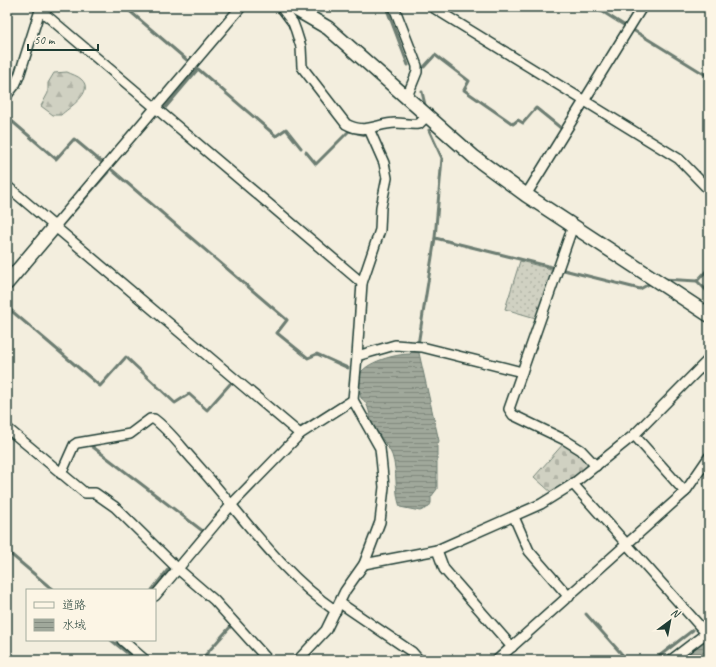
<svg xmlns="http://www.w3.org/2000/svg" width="716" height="667" font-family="Caveat,'Klee One',sans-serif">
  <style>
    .grass { fill: url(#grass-dots); stroke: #78877b }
    .forest { fill: url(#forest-firs); stroke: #78877b }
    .cemetery { fill: url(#cemetery-stones); stroke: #78877b }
    .water { fill: url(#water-rules); stroke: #6c7d72 }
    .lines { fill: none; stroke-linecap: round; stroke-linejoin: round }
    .stream { stroke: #6c7d72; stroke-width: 3 }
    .street-casing { stroke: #1f3d34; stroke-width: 12 }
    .secondary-casing { stroke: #1f3d34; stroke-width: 16 }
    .street { stroke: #fcf5e5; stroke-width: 9 }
    .secondary { stroke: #fcf5e5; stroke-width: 13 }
  </style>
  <defs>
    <pattern id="grass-dots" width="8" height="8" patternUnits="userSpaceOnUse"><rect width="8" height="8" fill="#d0d1c2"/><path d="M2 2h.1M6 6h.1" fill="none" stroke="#b2b4a7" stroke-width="1.8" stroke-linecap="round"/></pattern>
    <pattern id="forest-firs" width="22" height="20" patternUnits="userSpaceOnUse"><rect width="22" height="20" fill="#d0d1c2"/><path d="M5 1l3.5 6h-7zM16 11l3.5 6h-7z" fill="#b2b4a7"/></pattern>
    <pattern id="cemetery-stones" width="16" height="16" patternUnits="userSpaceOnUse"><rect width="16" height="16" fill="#d0d1c2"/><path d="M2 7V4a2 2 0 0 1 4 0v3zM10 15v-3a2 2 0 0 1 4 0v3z" fill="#b2b4a7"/></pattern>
    <pattern id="water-rules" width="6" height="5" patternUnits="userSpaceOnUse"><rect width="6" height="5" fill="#a0a89b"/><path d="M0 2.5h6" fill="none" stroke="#828a7f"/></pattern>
  </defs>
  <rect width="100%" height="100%" fill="#f3eede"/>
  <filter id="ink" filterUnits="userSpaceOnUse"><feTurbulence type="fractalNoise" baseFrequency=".025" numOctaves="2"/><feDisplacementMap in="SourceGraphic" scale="8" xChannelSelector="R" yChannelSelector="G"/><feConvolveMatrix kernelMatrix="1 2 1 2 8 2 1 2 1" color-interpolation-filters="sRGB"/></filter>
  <g filter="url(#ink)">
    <polygon class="grass" points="520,261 555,270 539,319 505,309"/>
    <path class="forest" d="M67 72C71 74 78 76 81 79 96 92 68 108 61 115H53L41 106 48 93V83L54 73Z"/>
    <polygon class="cemetery" points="564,443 578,452 591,465 553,494 534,477"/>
    <g class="water">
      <path d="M414 349 420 350 419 353 439 441 437 446V489L431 497V503L429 507 420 511 400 507C394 490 398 472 392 455 387 443 374 430 371 420 369 412 368 402 361 398 360 392 357 382 359 376 364 362 396 354 410 354Z"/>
      <polygon points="709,636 709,649 694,660 678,660"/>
    </g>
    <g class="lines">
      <g class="stream">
        <polyline points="125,7 188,61"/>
        <polyline points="386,7 408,65"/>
        <polyline points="595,7 627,27"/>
        <polyline points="634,28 633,30 709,77"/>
        <polyline points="424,67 435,55 469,81 464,90 513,124 518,120 523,123 536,108 562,129"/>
        <polyline points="422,92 426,109"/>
        <polyline points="165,108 198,69 276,136 286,129 301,148"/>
        <polyline points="7,117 56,159 74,139 104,164"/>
        <polyline points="306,152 316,164 349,131 366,135"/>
        <polyline points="112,170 287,320 277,333 308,358 317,354 348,368"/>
        <polyline points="61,226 108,172"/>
        <polyline points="435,238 640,289 651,283"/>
        <polyline points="663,279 697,281 709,293"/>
        <polyline points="697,281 709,268"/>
        <polyline points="7,307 100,386 126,357 175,403 189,394 207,410 230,384"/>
        <polyline points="418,345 435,238 442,158 429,130"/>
        <polyline points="300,428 345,400"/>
        <polyline points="89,444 204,532"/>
        <polyline points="7,551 53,590"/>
        <polyline points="152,590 170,567"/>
        <polyline points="586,614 627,660"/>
        <polyline points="111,640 136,660"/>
        <polyline points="201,660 231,626"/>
        <polyline points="654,660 693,630"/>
      </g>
      <defs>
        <g id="street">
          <path d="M281 7 293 23 296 31 301 47 302 67 346 124C366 135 377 123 396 123 404 123 411 125 419 124L426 117"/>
          <polyline points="394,7 417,66 417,72 406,99"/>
          <polyline points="432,7 679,159 709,190"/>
          <polyline points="40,10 362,283"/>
          <polyline points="7,95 15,85 19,76 41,7"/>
          <polyline points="7,186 300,434"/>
          <polyline points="526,195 642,7"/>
          <polyline points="55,226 241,7"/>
          <polyline points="357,356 362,283 380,230 381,207 387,178 384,163 369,129"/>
          <polyline points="522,372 509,409 513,415 565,440 581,450 596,466"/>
          <polyline points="7,428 85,493 95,493 115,507 178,569 214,600 268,660"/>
          <polyline points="634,435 685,492"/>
          <path d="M61 474 74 445 77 443 130 434 150 419H154C169 430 181 447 194 461 240 512 279 572 336 611"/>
          <polyline points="573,484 706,633"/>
          <polyline points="514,517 529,551 569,597"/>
          <polyline points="437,550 444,569 512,647"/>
          <polyline points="364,564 437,550 541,504 573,484 634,435 709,359"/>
          <polyline points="155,596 232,504 300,434 353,400"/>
          <polyline points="340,603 412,652 419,660"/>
          <polyline points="122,640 145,660"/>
          <polyline points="298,660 326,630 345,591 364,564 380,522 384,487 380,448 353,400 357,356 395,345 422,347 522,372 573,226"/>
          <polyline points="497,660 685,492 709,457"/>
          <polyline points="671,660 709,631"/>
        </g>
        <g id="secondary">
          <polyline points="292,7 328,28 474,157 526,195 709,315"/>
          <polyline points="7,283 55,226"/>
        </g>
      </defs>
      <use href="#street" class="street-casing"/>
      <use href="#secondary" class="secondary-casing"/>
      <use href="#street" class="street"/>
      <use href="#secondary" class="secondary"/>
    </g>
  </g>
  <rect width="716" height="667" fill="none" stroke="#fcf5e5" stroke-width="24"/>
  <rect x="12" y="12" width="692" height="643" fill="none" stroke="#1f3d34" stroke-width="1.5" filter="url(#ink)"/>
  <rect x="26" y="589" width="130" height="52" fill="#fcf5e5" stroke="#a4ab9e"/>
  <rect x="34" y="602" width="20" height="6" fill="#fcf5e5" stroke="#a4ab9e"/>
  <text x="62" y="609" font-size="12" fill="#1f3d34">道路</text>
  <rect x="34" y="619" width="20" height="12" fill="url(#water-rules)" stroke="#a4ab9e"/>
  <text x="62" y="629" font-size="12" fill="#1f3d34">水域</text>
  <g transform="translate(670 621) rotate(32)" stroke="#fcf5e5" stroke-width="3" paint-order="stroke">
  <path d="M0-3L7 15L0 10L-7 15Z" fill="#1f3d34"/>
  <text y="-6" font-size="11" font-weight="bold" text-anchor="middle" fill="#1f3d34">N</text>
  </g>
  <path d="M28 44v6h70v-6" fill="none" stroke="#1f3d34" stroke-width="2"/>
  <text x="34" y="44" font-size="12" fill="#1f3d34" stroke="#fcf5e5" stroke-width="3" paint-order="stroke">50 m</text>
</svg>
